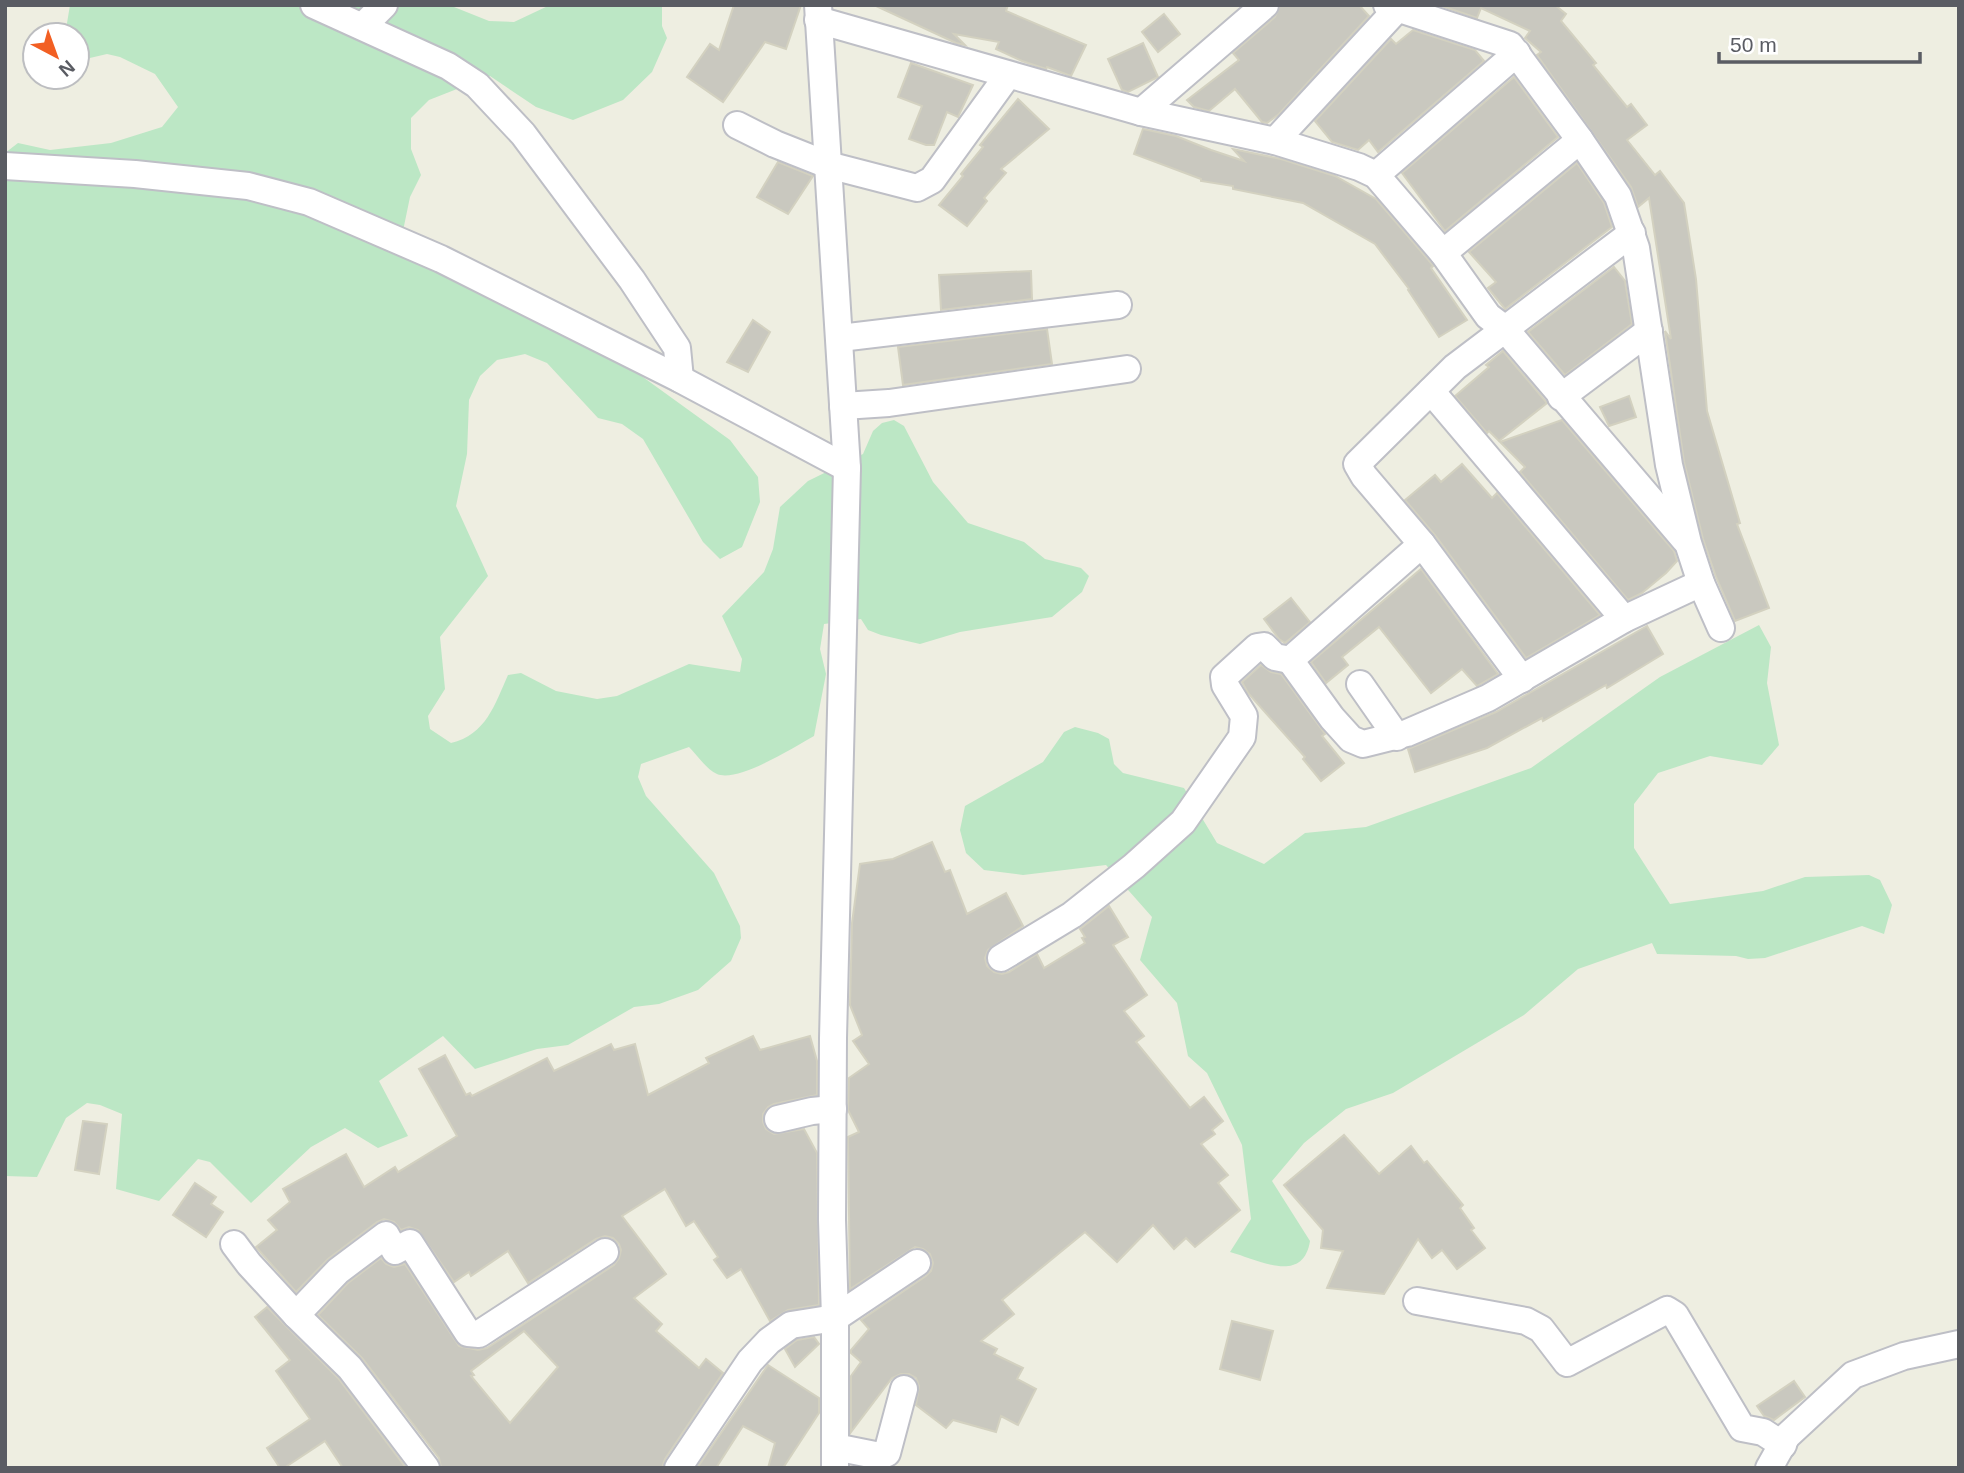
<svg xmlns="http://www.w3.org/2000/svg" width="1964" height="1473" font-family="Arial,sans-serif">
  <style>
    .green { fill: #bce7c5 }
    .building { fill: #c9c8bf; stroke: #d3d1c0; stroke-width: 2; fill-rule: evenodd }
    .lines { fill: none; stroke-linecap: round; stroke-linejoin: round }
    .minor-casing { stroke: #bebfc6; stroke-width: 30 }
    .minor { stroke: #fff; stroke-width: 26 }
  </style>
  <rect width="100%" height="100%" fill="#eeeee1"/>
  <g class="green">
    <path d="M70 5H449L489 21 514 22 550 5H662V26L667 38 652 72 623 100 573 120 536 107 490 76 429 100 411 118V149L421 175 410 197 398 255 600 346 730 440 758 477 760 502 742 547 720 559 703 542 643 439 622 424 598 418 547 363 525 354 497 360 480 376 469 400 467 454 456 506 488 576 440 637 445 689 428 716 430 729 451 743C486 735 495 704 508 675L521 673 556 691 597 699 617 696 689 664 740 672 742 659 722 616 764 572 773 549 780 507 808 481 863 454 873 431 882 423 894 420 904 426 933 482 968 523 1024 542 1045 559 1081 568 1089 576 1082 592 1052 617 960 632 920 644 881 635 868 630 861 619 824 624 820 649 826 674 814 736C794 747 738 783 717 774 707 770 697 755 689 747L641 764 638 777 646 796 714 873 740 926 741 938 731 961 698 990 659 1004 634 1007 568 1045 537 1049 475 1069 443 1036 379 1081 408 1136 378 1148 345 1128 311 1147 251 1203 210 1162 198 1159 159 1201 116 1189 122 1114 100 1105 87 1103 66 1118 37 1177 5 1176V153L18 143 50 150 111 143 162 127 178 107 155 74 120 57 107 54 77 61V35H65Z"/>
    <path d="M1759 625 1771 647 1767 683 1779 745 1762 765 1710 756 1658 773 1634 804V848L1670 904 1763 891 1805 877 1869 875 1880 880 1892 905 1884 934 1862 926 1765 958 1748 959 1736 956 1657 954 1652 943 1578 969 1524 1015 1393 1093 1346 1109 1304 1143 1272 1181 1310 1241C1303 1285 1259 1260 1230 1252L1251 1219 1242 1145 1207 1073 1188 1056 1177 1003 1140 960 1152 917 1106 865 1023 875 984 870 966 853 960 830 965 806 1043 762 1064 732 1075 727 1098 733 1109 739 1114 764 1123 773 1184 788 1217 843 1264 864 1305 833 1366 827 1531 768 1660 677Z"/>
  </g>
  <g class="building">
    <polygon points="734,5 801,5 786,49 765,42 723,102 687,77 710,44 719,50"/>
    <polygon points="874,5 1008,5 1006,11 1086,45 1071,76 1047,67 1046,69 1022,61 996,49 999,42 954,34 965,45 956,43"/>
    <polygon points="1280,5 1359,5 1369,16 1279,114 1267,123 1262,122 1235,89 1209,111 1194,107 1187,100 1239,60 1233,53 1275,17"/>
    <polygon points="1444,5 1555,5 1566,14 1561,21 1596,63 1593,65 1627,107 1631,104 1647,125 1627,140 1655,175 1660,171 1684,203 1696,279 1707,411 1740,523 1737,524 1769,608 1735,621 1716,577 1703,539 1684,462 1665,331 1671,339 1649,198 1638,207 1631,187 1537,55 1541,52 1525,38 1530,31 1481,8 1477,18 1442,6"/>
    <polygon points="1164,14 1180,34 1158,52 1142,32"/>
    <polygon points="1413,30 1475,50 1484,61 1378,152 1369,140 1358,150 1332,142 1315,121 1391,39 1396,44"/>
    <polygon points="1143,43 1158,77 1128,92 1122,90 1108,59"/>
    <polygon points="911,63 973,85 958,117 947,112 934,145 926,145 909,139 922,106 898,97"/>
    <polygon points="1514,77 1558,137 1445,231 1402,173"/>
    <polygon points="1018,99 1049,129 1001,169 1006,173 984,198 987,201 967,226 939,205 963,176 961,174 983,147 980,145"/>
    <polygon points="1143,129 1176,136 1211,150 1244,161 1233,149 1281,159 1335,176 1376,199 1431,263 1433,266 1431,268 1467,320 1439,337 1408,290 1409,289 1375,244 1303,203 1233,189 1233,186 1201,181 1201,179 1134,154"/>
    <polygon points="778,162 813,176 788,214 757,197"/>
    <polygon points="1577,163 1604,203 1612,227 1505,309 1488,288 1496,282 1469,252"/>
    <polygon points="1614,267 1625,281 1632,324 1565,375 1528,332"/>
    <polygon points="1031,271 1032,299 941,310 939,275"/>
    <polygon points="753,320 770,332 748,372 727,362"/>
    <polygon points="1047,329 1052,364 903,385 898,347"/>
    <polygon points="1503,351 1547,403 1499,441 1489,431 1487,433 1455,396 1489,367 1486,365"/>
    <polygon points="1629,396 1636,417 1609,426 1600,407"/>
    <polygon points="1562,420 1674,551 1677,561 1666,573 1642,593 1628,600 1520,472 1525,467 1500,442"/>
    <polygon points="1462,464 1492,498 1497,493 1600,615 1526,658 1435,535 1405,500 1435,475 1441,482"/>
    <polygon points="1421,569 1498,674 1477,686 1462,669 1431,693 1379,627 1342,657 1348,665 1326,683 1311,662"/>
    <polygon points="1291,598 1310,622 1285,643 1279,639 1264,619"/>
    <polygon points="1647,626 1663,654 1607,688 1606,685 1543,721 1542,718 1487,748 1415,772 1408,749 1496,712"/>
    <polygon points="1261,665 1271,672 1281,674 1325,734 1322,736 1344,763 1321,781 1303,759 1305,757 1248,693 1242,682"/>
    <polygon points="932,842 945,872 950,870 967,914 1006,893 1023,926 988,950 985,958 987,966 994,972 1002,974 1009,972 1037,954 1044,968 1085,943 1082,938 1085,937 1080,929 1109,906 1128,937 1113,945 1147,995 1124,1011 1144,1036 1136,1042 1190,1108 1204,1097 1223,1121 1212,1130 1215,1134 1201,1144 1228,1175 1218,1183 1240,1210 1195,1247 1186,1238 1174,1249 1153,1225 1117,1262 1085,1232 1002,1300 1014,1314 981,1341 997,1349 994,1354 1023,1368 1017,1379 1036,1389 1018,1425 1001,1416 996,1432 953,1420 946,1428 916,1405 919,1386 916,1378 909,1374 901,1374 892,1378 851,1432 851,1376 861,1362 851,1353 851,1350 869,1329 861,1320 926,1276 931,1271 933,1263 930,1254 923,1249 915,1247 850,1289 848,1137 859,1132 848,1110 849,1078 869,1064 853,1041 862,1035 850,1005 852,923 860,864 893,859"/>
    <path d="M753 1036 760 1050 810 1036 817 1061V1095L774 1104 768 1107 763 1114V1122L766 1129 774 1134 804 1129 817 1153 819 1305 788 1310 770 1321 741 1269 727 1278 714 1260 718 1257 694 1221 686 1226 665 1189 622 1216 666 1274 634 1298 662 1324 656 1331 699 1368 706 1359 723 1373 665 1459 662 1468H441L439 1458 362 1358 318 1315 348 1283 381 1258 386 1264 394 1267 405 1264 459 1346 478 1350 487 1348 614 1265 619 1258 621 1250 619 1244 613 1238 605 1236 596 1239 528 1283 508 1251 471 1276 469 1272 454 1282 418 1230 409 1227 401 1230 394 1222 384 1219 377 1222 328 1259 296 1292 256 1247 277 1230 268 1220 290 1202 283 1189 346 1154 364 1187 395 1167 398 1172 457 1136 419 1069 445 1055 466 1095 470 1093 472 1096 547 1058 554 1071 611 1044 614 1050 635 1044 648 1095 709 1063 706 1058ZM524 1331 558 1367 510 1423 471 1376 474 1375 471 1371Z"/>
    <polygon points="83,1121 107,1124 99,1174 75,1170"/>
    <polygon points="1344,1135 1379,1174 1411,1146 1424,1163 1427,1161 1463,1205 1460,1208 1474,1228 1471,1230 1485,1248 1457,1269 1442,1250 1432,1258 1418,1239 1384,1294 1327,1288 1343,1251 1321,1248 1323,1230 1284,1185"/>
    <polygon points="195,1183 216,1197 211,1204 223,1212 206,1237 173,1215"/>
    <polygon points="267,1307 338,1378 406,1468 343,1468 325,1441 284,1468 280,1468 267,1448 310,1419 276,1371 290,1360 255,1317"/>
    <polygon points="1232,1321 1273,1331 1260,1380 1220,1369"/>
    <polygon points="814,1337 819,1344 795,1367 785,1349 797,1340"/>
    <polygon points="768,1365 819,1398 819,1413 783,1468 768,1468 775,1443 743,1426 716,1468 697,1468"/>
    <polygon points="1794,1381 1805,1397 1774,1420 1764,1416 1757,1406"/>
  </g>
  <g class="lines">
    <defs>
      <g id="minor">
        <polyline points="314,5 448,66 477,85 523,134 632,280 677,348 680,379"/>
        <polyline points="818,5 847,468 833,1038 832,1220 835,1318 835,1468"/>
        <polyline points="1387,5 1510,45 1580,140 1618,196 1636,248 1669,465 1688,543 1701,583 1721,628"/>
        <polyline points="818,20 1141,112 1265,5"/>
        <polyline points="363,26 384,5"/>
        <polyline points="1141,112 1275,141 1359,167 1376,175 1443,253 1488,316 1505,329 1685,540"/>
        <polyline points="737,125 775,144 828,165 917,188 932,180 1008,75"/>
        <polyline points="1275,141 1397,9"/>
        <polyline points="5,166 135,174 248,186 309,202 441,259 680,379 847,468"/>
        <polyline points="1376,175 1517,53"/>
        <polyline points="1632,233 1455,367 1357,464 1364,476 1422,544 1290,660 1332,718 1351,739 1363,744 1407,733 1488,698 1624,619 1701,583"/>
        <polyline points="1443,253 1580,140"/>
        <polyline points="840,338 1118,305"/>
        <polyline points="1431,391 1624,619"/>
        <polyline points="1561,397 1649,331"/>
        <polyline points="843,406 889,403 1127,369"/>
        <polyline points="1422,544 1522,679"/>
        <polyline points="1360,684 1397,737"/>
        <polyline points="1001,958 1072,915 1134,866 1183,822 1242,737 1244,716 1225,685 1224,677 1257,647 1264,646 1275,657 1290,660"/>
        <polyline points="778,1119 812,1111 833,1109"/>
        <polyline points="234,1244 249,1264 296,1315 350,1368 426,1468"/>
        <polyline points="1417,1301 1526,1321 1541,1329 1567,1363 1667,1310 1675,1315 1742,1428 1763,1432 1783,1445"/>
        <polyline points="296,1315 338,1271 386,1235 395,1251 410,1243 468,1333 479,1334 605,1252"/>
        <polyline points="835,1447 880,1456 887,1453 904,1389"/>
        <polyline points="678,1468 750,1361 769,1341 791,1325 835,1318 917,1263"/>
        <polyline points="1769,1468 1787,1436 1853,1375 1904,1356 1959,1344"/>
      </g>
    </defs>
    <use href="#minor" class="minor-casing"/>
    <use href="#minor" class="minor"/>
  </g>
  <rect width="1964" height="1473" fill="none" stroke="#5a5c63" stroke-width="14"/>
  <g transform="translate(56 56) rotate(139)"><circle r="33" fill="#ffffff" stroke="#bdbec1" stroke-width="2"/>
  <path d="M0-5L12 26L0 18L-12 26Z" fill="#f25f23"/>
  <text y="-10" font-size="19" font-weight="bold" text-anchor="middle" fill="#5a5c63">N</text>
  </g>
  <path d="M1719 52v10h201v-10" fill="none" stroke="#5a5c63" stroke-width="3.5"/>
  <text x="1730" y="52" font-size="21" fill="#5a5c63" stroke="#ffffff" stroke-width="5" paint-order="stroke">50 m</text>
</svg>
